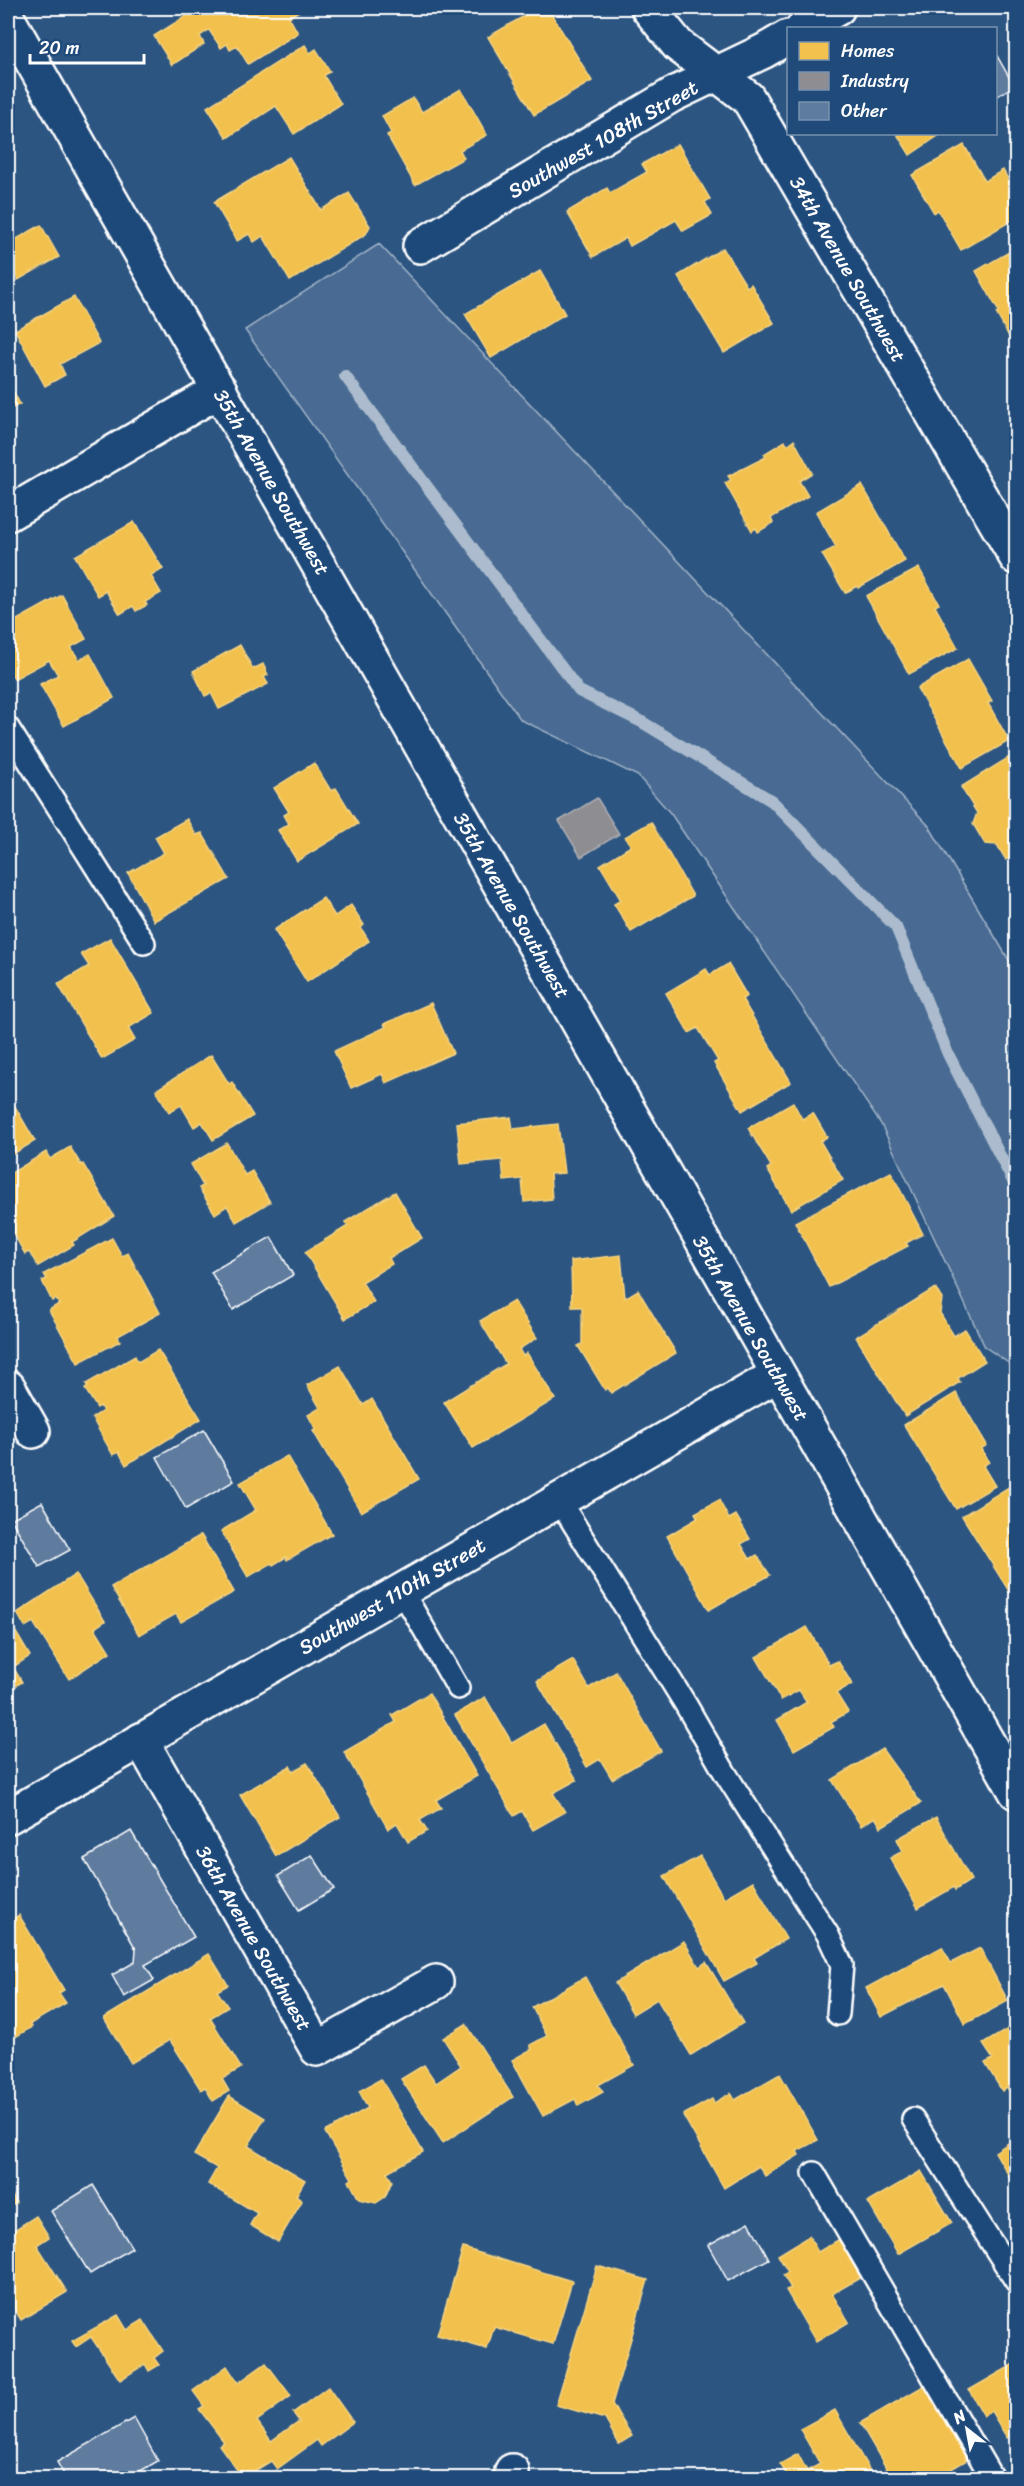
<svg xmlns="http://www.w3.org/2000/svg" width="1024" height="2486" font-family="Sriracha,sans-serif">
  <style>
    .green { fill: #486b92; stroke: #a4b5c8; stroke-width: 1.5 }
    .homes { fill: #f2c14e; stroke: #f6d483; stroke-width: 1.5 }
    .industry { fill: #8d8d92; stroke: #afafb3; stroke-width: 1.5 }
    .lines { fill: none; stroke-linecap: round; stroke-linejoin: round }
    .stream { stroke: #acbcce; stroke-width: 12 }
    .building { fill: #5e7c9f; stroke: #fff; stroke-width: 1.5 }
    .service-casing { stroke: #fff; stroke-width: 26 }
    .minor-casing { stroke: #fff; stroke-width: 38 }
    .tertiary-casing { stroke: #fff; stroke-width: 38 }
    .service { stroke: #1f4a7a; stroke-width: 21 }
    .minor { stroke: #1f4a7a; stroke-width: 33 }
    .tertiary { stroke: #1f4a7a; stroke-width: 33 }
    .labels { text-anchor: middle; stroke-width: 6; stroke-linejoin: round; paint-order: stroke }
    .street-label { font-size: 20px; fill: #fff; stroke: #1f4a7a }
  </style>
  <rect width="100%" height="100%" fill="#2c5582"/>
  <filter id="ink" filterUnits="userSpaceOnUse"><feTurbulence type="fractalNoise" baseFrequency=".0167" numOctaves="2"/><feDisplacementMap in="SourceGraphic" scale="12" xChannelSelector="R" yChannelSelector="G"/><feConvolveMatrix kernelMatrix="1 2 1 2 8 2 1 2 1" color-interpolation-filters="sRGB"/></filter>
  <g filter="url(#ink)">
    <polygon class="green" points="379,244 929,826 1016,972 1016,1368 985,1347 881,1124 671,814 638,776 521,720 245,330"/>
    <g class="homes">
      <polygon points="199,8 297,8 299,11 289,17 298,33 248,64 237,46 230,50 227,44 221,48 209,30 200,36 204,44 172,65 154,36"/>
      <polygon points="538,8 548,8 592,81 534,115 488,37"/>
      <polygon points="305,45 310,53 316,49 330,71 324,76 341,104 294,134 276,106 227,138 207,107"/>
      <polygon points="461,89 487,135 460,150 464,158 415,185 387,135 391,133 382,116 413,98 422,112"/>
      <polygon points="897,134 941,134 910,155"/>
      <polygon points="678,144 710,199 705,202 712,215 683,231 676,220 630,246 626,238 593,257 567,212 607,188 610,193 647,172 642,164"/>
      <polygon points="964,145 985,181 1003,170 1016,194 1016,218 961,250 938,210 934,213 912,175"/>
      <polygon points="289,157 321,210 349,193 370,226 366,234 290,281 263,236 254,242 249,234 237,241 214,202"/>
      <polygon points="41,225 59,257 18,280 8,261 8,244"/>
      <polygon points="723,248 747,287 751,284 774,323 724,353 678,276"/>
      <polygon points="1016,248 1016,349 996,313 999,312 976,271"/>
      <polygon points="540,271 565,314 491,358 465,314"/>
      <polygon points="74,297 99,343 60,364 65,375 45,386 15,330"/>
      <polygon points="8,382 20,404 8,411"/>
      <polygon points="794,440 812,473 799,481 808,496 771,518 773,523 758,532 756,528 752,531 725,483 731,480 728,476 766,457 764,454 785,441 787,445"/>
      <polygon points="862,485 905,561 858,588 857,586 845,593 822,554 836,547 816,512"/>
      <polygon points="134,522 163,569 151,576 161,593 145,602 147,605 136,611 133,606 120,614 106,591 98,596 75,556"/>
      <polygon points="919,568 939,604 935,606 958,648 909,674 866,596"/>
      <polygon points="62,595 86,639 71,647 79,660 90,654 114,698 64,726 40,684 58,675 49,660 14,679 8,667 8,625"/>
      <polygon points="240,645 253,669 263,664 268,675 264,677 268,684 219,709 211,693 205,696 193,671"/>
      <polygon points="968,659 992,701 988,703 1009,741 962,768 917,688"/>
      <polygon points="1016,753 1016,854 1006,860 997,845 985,844 973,824 977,813 961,787"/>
      <polygon points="314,763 331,791 336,788 358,824 297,861 278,830 289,824 284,815 289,812 274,788"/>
      <polygon points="187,819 196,835 202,833 229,879 154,921 128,873 164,853 155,837"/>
      <polygon points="651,822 693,896 631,932 614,904 621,900 600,865 631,846 625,837"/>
      <polygon points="323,898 335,916 351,905 364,925 361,928 369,941 307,982 274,930"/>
      <polygon points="110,938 154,1013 128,1028 135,1040 102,1059 58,984 89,966 81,954"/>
      <polygon points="728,964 747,996 742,999 791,1082 742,1111 714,1063 718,1061 698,1028 689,1033 666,993 706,969 710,975"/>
      <polygon points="431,1003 453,1053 386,1083 382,1074 351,1088 334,1051 386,1027 384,1024"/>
      <polygon points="211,1055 229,1084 232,1082 253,1116 213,1140 202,1122 194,1127 181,1105 169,1112 156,1090"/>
      <polygon points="10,1098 35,1141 8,1157 8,1099"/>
      <polygon points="793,1102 802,1119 813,1113 827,1137 820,1141 843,1180 791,1210 767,1169 771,1166 748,1128"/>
      <polygon points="511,1117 513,1129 558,1124 564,1173 550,1174 552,1199 524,1202 522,1179 504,1181 502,1160 461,1164 457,1123"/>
      <polygon points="227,1143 245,1175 252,1171 270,1202 236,1222 227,1206 215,1214 199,1188 203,1186 191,1164"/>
      <polygon points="70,1147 81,1165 83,1164 114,1216 72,1242 74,1245 38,1266 29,1252 25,1254 8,1224 8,1215 13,1211 9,1205 8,1206 8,1175 46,1152 50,1159"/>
      <polygon points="891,1172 923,1234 906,1243 908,1246 829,1287 795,1222"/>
      <polygon points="395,1192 422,1238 389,1258 392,1264 362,1282 374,1302 345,1319 305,1252 348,1226 345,1222"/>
      <polygon points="112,1238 122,1256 128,1253 160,1313 118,1336 120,1341 78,1363 49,1310 59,1304 56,1299 52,1301 42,1281 47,1279 44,1274"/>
      <polygon points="621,1255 625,1298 638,1290 676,1353 611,1393 608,1388 605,1390 578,1346 582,1344 582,1307 572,1307 571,1261"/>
      <polygon points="935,1288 942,1299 940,1313 954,1336 965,1329 985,1361 958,1378 960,1382 905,1416 856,1337"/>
      <polygon points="514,1301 537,1338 519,1349 523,1356 527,1353 555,1399 473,1448 444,1402 506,1364 480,1321"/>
      <polygon points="158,1350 201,1419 126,1465 119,1452 113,1455 92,1418 103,1411 100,1406 97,1408 85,1389 88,1387 86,1384 135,1356 138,1362"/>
      <polygon points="340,1366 363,1405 372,1399 419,1479 361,1512 313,1431 316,1430 308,1415 320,1408 307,1385"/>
      <polygon points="956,1393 987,1445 981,1449 989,1462 983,1466 995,1486 956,1509 904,1425"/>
      <polygon points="287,1456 332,1534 287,1560 286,1557 273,1565 272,1563 248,1577 221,1531 256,1510 240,1483"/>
      <polygon points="1012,1485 1016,1492 1016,1594 1012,1596 962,1516"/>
      <polygon points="719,1500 729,1519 736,1515 750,1539 741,1544 750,1559 757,1555 770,1575 709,1610 667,1536 698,1518 695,1513"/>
      <polygon points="201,1535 234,1592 181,1622 176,1614 139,1635 111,1587"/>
      <polygon points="76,1574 105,1621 95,1628 110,1652 69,1679 33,1622 25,1627 17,1613"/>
      <polygon points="8,1619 30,1656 13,1667 22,1682 8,1691"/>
      <polygon points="807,1627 829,1665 838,1661 852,1684 836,1693 848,1712 831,1722 834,1727 794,1750 777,1720 807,1702 799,1690 781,1700 756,1657"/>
      <polygon points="573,1660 589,1688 616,1672 661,1751 612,1779 600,1759 587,1767 537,1681"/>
      <polygon points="429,1693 477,1776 436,1800 441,1808 420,1820 427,1831 408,1842 397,1823 388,1829 344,1752 396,1722 392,1715"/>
      <polygon points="485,1697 512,1743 544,1724 577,1780 553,1793 565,1812 533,1830 522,1811 514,1816 455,1715"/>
      <polygon points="882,1749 921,1803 881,1827 875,1817 861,1826 832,1780"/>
      <polygon points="307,1763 340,1817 276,1856 240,1795 290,1766 293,1771"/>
      <polygon points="936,1817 971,1880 955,1890 954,1887 918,1908 890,1858 903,1851 897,1839"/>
      <polygon points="700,1856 724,1898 753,1881 786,1939 754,1958 757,1963 724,1981 664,1876"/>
      <polygon points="19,1915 64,1990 59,1993 66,2003 30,2024 32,2027 12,2039 8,2030 8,1922"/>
      <polygon points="684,1941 699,1967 706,1962 743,2023 691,2055 657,1999 633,2014 615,1983"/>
      <polygon points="942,1947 951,1963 980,1948 1008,2001 965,2024 944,1984 881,2017 866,1988"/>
      <polygon points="209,1954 228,1985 217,1991 228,2007 210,2018 241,2068 222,2079 229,2091 213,2101 205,2087 201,2090 170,2040 131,2063 104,2018"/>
      <polygon points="585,1977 634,2065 598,2085 603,2092 578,2106 575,2099 543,2116 512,2060 532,2049 530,2045 547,2036 532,2007"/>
      <polygon points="466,2024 513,2097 443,2143 401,2079 424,2065 436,2083 461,2066 443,2038"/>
      <polygon points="1016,2024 1016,2103 1007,2088 1002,2091 985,2063 993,2059 983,2044"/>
      <polygon points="780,2074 818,2140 797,2151 799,2155 765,2176 759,2166 724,2188 683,2115 712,2099 714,2103 731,2093 735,2100"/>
      <polygon points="381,2079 423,2152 387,2172 392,2181 385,2197 376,2203 359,2199 349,2181 352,2179 325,2132 368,2108 359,2091"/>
      <polygon points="229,2096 265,2118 248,2146 305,2180 296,2196 302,2201 278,2242 250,2225 257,2213 208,2184 217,2168 194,2155"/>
      <polygon points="1016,2138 1016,2188 995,2152"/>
      <polygon points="921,2171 952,2223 898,2254 868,2202"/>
      <polygon points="8,2187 16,2203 8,2208"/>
      <polygon points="36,2216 49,2237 37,2245 67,2292 21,2320 8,2299 8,2234"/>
      <polygon points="809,2236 818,2252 843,2237 865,2275 832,2294 849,2322 816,2342 786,2290 791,2288 783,2275 788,2272 778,2255"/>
      <polygon points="463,2248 572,2281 553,2344 494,2327 487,2349 437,2335"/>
      <polygon points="597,2266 648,2280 612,2404 632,2436 619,2444 605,2419 556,2405"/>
      <polygon points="118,2315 127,2330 143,2320 163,2351 154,2358 159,2365 149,2371 145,2364 120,2380 91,2337 76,2347 72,2341"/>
      <polygon points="266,2363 291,2396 257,2421 271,2441 299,2421 293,2413 328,2387 353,2422 321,2446 317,2440 277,2469 271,2461 243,2478 219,2445 224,2442 199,2409 204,2406 193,2391 227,2366 238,2383"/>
      <polygon points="1016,2363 1016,2432 1007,2438 991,2411 984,2416 969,2390"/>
      <polygon points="925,2385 967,2460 939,2476 941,2478 892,2478 860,2423"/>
      <polygon points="835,2410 874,2478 789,2478 780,2464 798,2454 807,2471 820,2464 800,2429"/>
    </g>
    <polygon class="industry" points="597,798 619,834 581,857 559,821"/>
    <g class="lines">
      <polyline class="stream" points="345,376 579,691 642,722 772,801 896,927 948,1054 1016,1187"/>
    </g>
    <g class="building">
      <polygon points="996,54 1014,86 996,97"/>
      <polygon points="271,1237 293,1275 233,1310 211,1272"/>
      <polygon points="204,1430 234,1481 186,1509 157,1457"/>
      <polygon points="42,1502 70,1550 39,1567 11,1519"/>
      <polygon points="131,1831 194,1937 145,1965 154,1980 124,1997 112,1975 135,1962 136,1949 84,1859"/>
      <polygon points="312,1855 334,1889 299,1910 278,1876"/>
      <polygon points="93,2185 132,2248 90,2274 51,2211"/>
      <polygon points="749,2222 769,2259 728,2281 708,2245"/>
      <polygon points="134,2418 158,2461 128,2478 66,2478 57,2462"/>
    </g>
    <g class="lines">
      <defs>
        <g id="service">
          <polyline points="8,728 144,943"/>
          <polyline points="559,1500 686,1705 725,1773 828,1935 842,1965 838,2014"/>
          <polyline points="402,1591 458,1688"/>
          <polyline points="913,2119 1016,2281"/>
          <polyline points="814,2173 992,2478"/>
        </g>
        <g id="minor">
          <polyline points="648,8 678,45 748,98 1016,557"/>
          <polyline points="803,28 838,8"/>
          <polyline points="420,246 672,95 764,51 788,37"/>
          <polyline points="8,514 220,390"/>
          <polyline points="8,1387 33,1431"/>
          <polyline points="141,1740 317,2049 436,1982"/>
          <polyline points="8,1817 777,1375"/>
          <polyline points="512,2478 512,2471"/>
        </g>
        <polyline id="tertiary" points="8,19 1016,1792"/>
      </defs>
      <use href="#service" class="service-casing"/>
      <use href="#minor" class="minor-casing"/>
      <use href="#tertiary" class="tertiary-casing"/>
      <use href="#service" class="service"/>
      <use href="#minor" class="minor"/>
      <use href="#tertiary" class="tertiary"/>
    </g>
  </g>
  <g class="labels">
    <g class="street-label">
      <text transform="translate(603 139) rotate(-30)" y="7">Southwest 108th Street</text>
      <text transform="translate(848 269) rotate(60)" y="7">34th Avenue Southwest</text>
      <text transform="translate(272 482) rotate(60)" y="7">35th Avenue Southwest</text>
      <text transform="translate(512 905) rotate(60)" y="7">35th Avenue Southwest</text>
      <text transform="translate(751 1328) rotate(60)" y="7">35th Avenue Southwest</text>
      <text transform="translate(392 1596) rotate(-30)" y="7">Southwest 110th Street</text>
      <text transform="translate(254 1938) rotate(60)" y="7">36th Avenue Southwest</text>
    </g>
  </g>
  <rect width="1024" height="2486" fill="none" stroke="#1f4a7a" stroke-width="30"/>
  <rect x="15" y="15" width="994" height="2456" fill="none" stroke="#fff" stroke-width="2" filter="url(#ink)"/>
  <rect x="787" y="27" width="210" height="108" fill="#1f4a7a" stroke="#7992af" stroke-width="1.5"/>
  <rect x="799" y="42" width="30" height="18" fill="#f2c14e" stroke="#7992af" stroke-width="1.5"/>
  <text x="841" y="57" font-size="18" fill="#ffffff">Homes</text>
  <rect x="799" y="72" width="30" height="18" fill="#8d8d92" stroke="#7992af" stroke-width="1.5"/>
  <text x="841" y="87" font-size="18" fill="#ffffff">Industry</text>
  <rect x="799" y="102" width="30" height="18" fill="#5e7c9f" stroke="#7992af" stroke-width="1.5"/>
  <text x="841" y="117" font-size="18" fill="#ffffff">Other</text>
  <g transform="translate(967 2429) rotate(329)" stroke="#1f4a7a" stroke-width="4.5" paint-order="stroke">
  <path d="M0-4.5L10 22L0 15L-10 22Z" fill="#ffffff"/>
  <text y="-9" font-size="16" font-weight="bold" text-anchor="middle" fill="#ffffff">N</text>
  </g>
  <path d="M30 54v9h114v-9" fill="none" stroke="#ffffff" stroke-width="3"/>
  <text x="39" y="54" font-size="18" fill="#ffffff" stroke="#1f4a7a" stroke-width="4.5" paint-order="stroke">20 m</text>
</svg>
